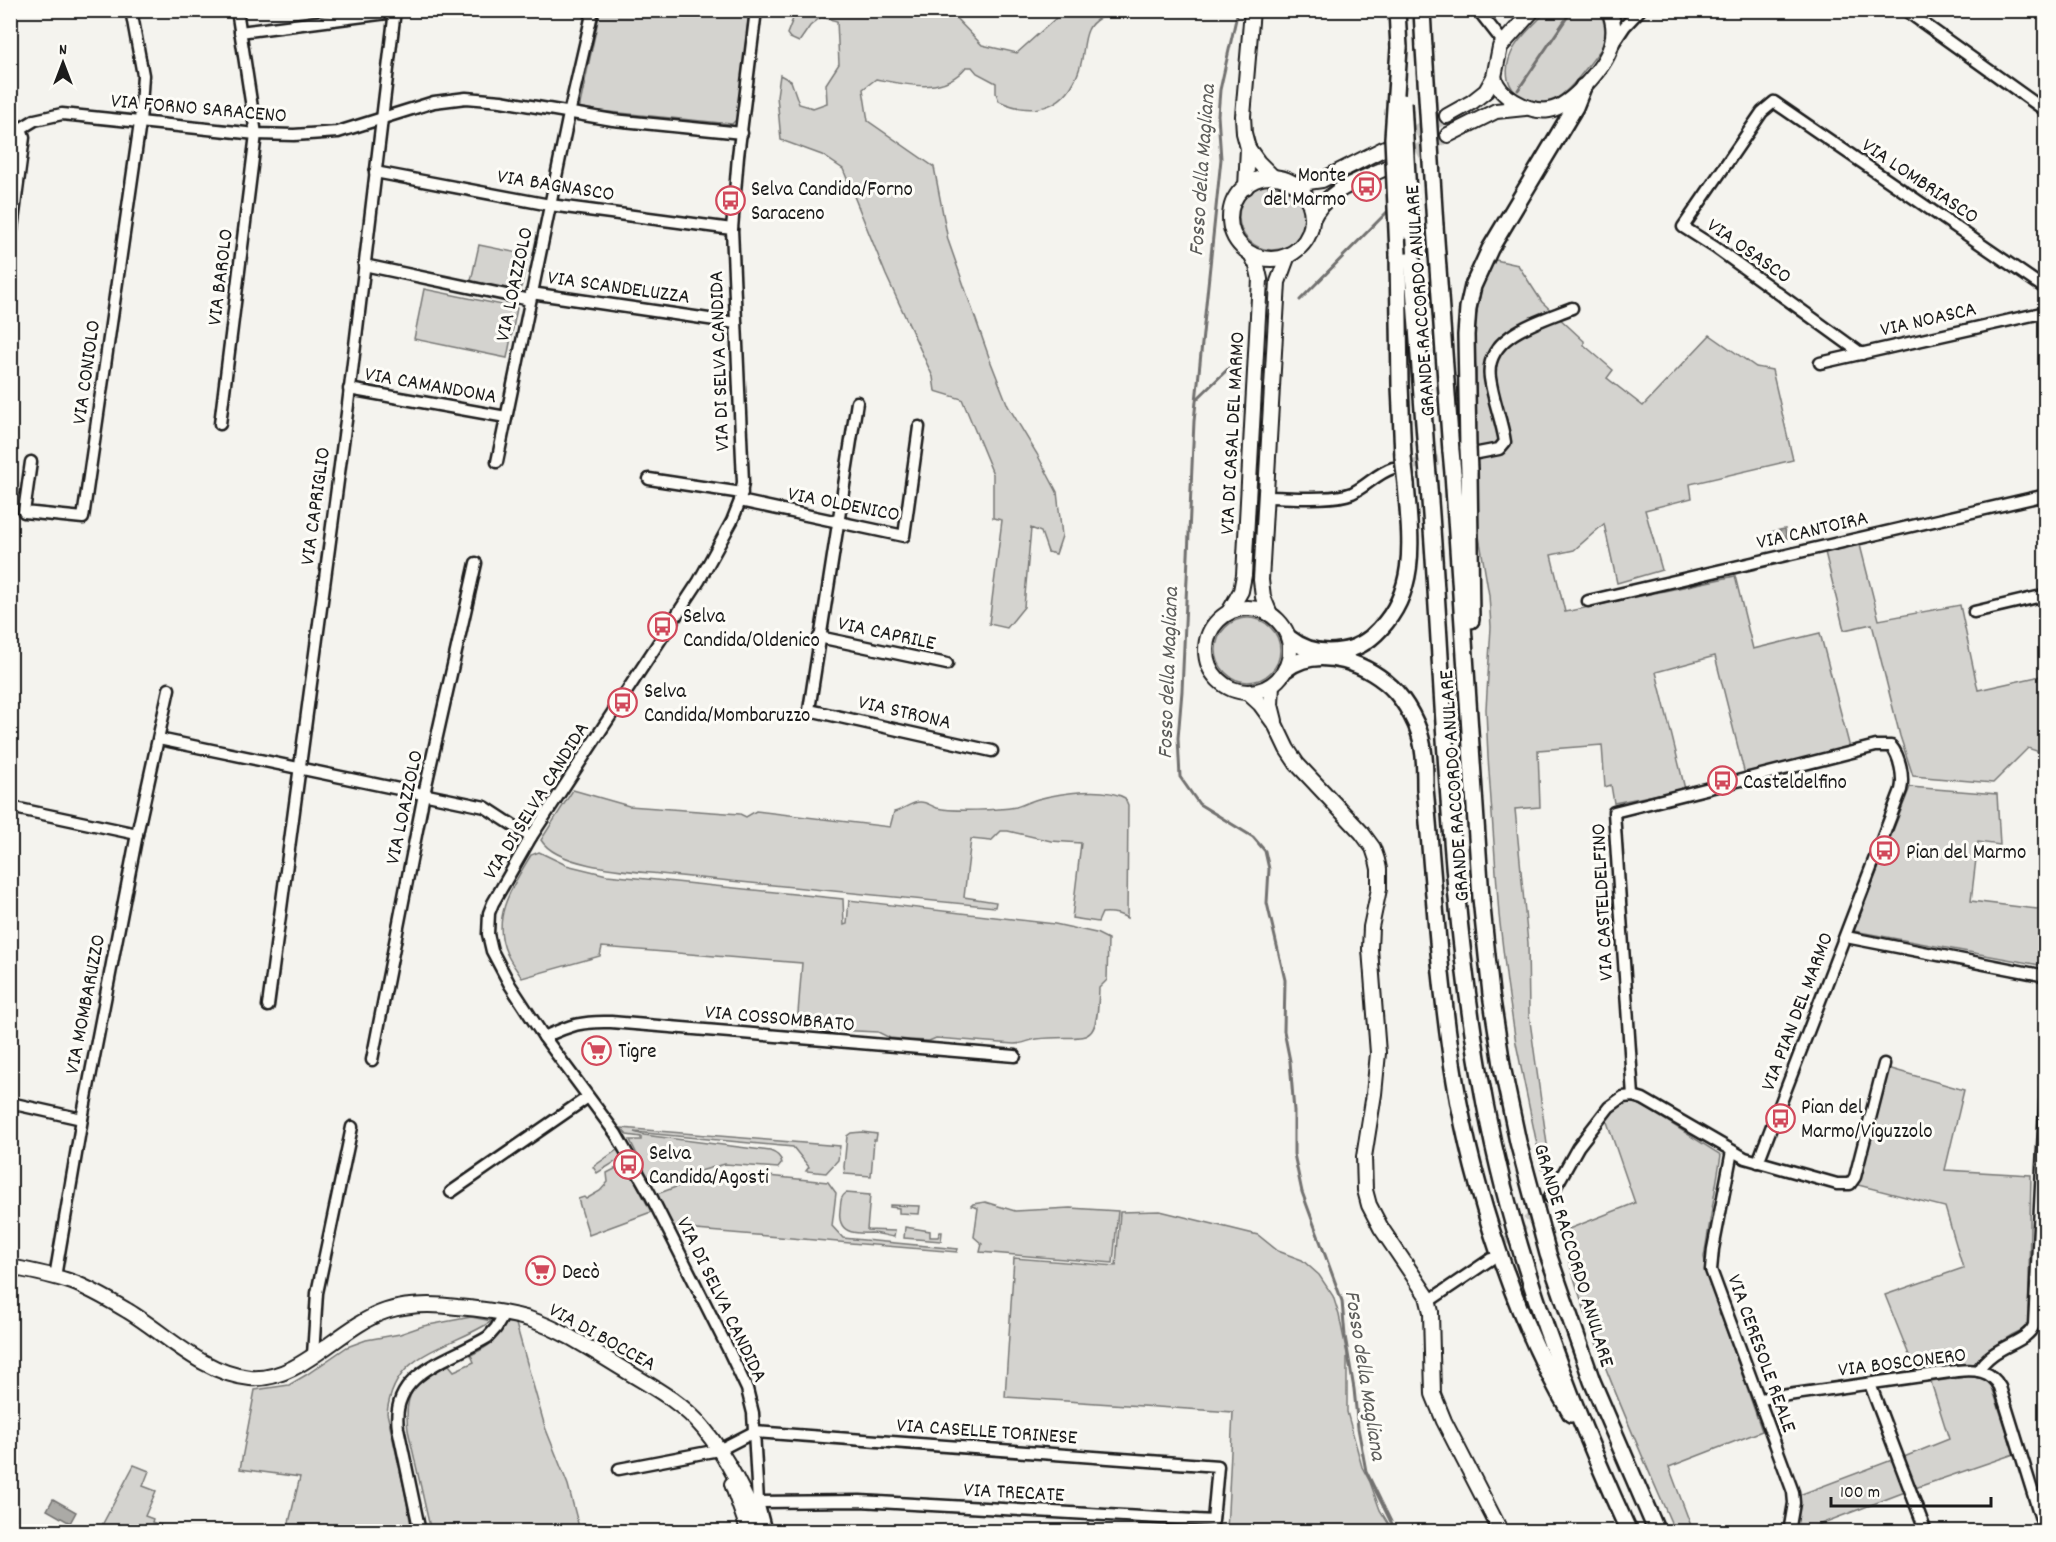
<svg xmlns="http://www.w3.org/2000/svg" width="2056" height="1542" font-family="Dekko,sans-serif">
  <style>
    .green { fill: #d4d3cf; stroke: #787876; stroke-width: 1.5 }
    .water { fill: #abaaa6; stroke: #72716f; stroke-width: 1.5 }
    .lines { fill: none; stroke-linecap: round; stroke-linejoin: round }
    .stream { stroke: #72716f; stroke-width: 3 }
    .minor-tunnel { stroke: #c9c8c4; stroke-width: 10; stroke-dasharray: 10 5; stroke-linecap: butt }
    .major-tunnel { stroke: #c9c8c4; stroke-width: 14; stroke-dasharray: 14 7; stroke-linecap: butt }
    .minor-casing { stroke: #1c1c1c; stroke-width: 15 }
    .major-casing { stroke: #1c1c1c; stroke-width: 18 }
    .highway-casing { stroke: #1c1c1c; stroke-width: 20 }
    .minor { stroke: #fdfcf7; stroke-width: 10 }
    .major { stroke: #fdfcf7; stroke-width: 14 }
    .highway { stroke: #fdfcf7; stroke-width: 15 }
    .highway-bridge-casing { stroke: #1c1c1c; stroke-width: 20; stroke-linecap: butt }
    .highway-bridge { stroke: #fdfcf7; stroke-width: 15 }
    .labels { text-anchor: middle; stroke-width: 6; stroke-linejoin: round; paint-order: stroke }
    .street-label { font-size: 21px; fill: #1c1c1c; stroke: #fdfcf7 }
    .poi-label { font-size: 21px; fill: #1c1c1c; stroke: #fdfcf7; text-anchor: start }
    .water-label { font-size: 22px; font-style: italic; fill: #5c5c5a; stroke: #fdfcf7 }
  </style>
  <rect width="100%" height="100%" fill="#f4f3ee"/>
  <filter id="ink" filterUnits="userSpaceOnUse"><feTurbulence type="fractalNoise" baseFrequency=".0167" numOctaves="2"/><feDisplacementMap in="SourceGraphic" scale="12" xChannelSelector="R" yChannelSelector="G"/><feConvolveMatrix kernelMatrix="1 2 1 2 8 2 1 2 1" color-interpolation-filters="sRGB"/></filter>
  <g filter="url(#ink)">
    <g class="green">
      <path d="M1548 10 1598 11C1607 22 1606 37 1601 49 1590 63 1569 94 1553 100 1543 104 1531 101 1522 97 1514 93 1510 87 1508 79 1502 50 1529 30 1548 10Z"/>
      <polygon points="600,11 749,11 738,118 732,124 579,109"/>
      <path d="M796 11H949L982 45 1017 53 1056 18 1057 11H1101V17C1096 20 1090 25 1088 30 1083 41 1084 55 1080 67 1068 107 1036 118 999 101L996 93V83L977 73 972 67H966C943 95 908 85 876 79L863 89 868 121 934 167 948 240 990 360 1008 406 1037 454 1057 492 1062 536 1056 554 1048 552 1041 532 1031 528 1024 607 1007 628 989 624 1002 520 993 518V474L962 399 935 391 933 377 886 275 843 169 822 155 781 140 777 96 780 75 791 81 799 104 813 108 827 103 826 84 839 64 837 21 821 17 810 26 799 42 790 38 787 34Z"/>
      <circle cx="1272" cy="217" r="33"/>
      <polygon points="479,245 528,255 520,292 471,281"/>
      <polygon points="1491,259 1518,265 1542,302 1584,341 1584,345 1613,370 1607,378 1643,406 1710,335 1756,367 1772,370 1793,460 1690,484 1692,498 1645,510 1662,570 1617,583 1604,524 1574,550 1551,555 1565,612 1735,576 1753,649 1820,633 1850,748 1745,775 1715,656 1656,672 1685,789 1614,803 1611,785 1605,787 1602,745 1538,750 1540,807 1515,809 1528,943 1529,1014 1550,1166 1542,1169 1516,1043 1507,983 1499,915 1488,757 1486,709 1491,627 1489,595 1478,530 1474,444 1476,371 1473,334 1483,278"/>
      <polygon points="424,289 517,308 507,358 414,339"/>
      <polygon points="1860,545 1879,620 1960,605 1978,690 2045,675 2045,754 2028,748 1993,783 1913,776 1900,736 1872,624 1844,630 1825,552"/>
      <circle cx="1248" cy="650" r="32"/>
      <polygon points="1910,787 1997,794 2000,845 1978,842 1971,901 2045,910 2045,966 1854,931"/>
      <path d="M573 790 629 806 740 814 746 817 756 811 890 827 894 812C903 810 911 802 920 802 927 802 931 806 937 808 953 812 999 810 1016 807 1023 805 1030 801 1038 799 1061 793 1104 786 1125 798L1128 805 1127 918C1119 913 1112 912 1102 913L1098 922 1072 918 1081 843 1051 841 1008 831H1001L991 841 971 839 964 897 996 902 995 907 660 874C631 871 557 867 541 840Z"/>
      <path d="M539 852 566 865 607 875 843 899 844 925 847 924 849 900 1055 924 1096 933 1108 939 1107 980 1099 988C1097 1052 1088 1033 1037 1039 1029 1040 1023 1044 1014 1044L936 1038 929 1041 909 1040 890 1038 878 1032 812 1029 797 1026 802 963 602 947 600 956 522 978C517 970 511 963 507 954 490 918 513 885 531 855Z"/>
      <path d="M1888 1068 1964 1090 1945 1170 2031 1175 2028 1327C2007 1336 1989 1348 1973 1365L1915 1370 1885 1295 1963 1268 1945 1207 1858 1185Z"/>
      <path d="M1626 1102 1640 1104 1721 1155 1704 1257 1708 1278 1762 1431 1669 1467 1693 1531H1675L1673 1527C1631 1430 1587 1334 1561 1232L1635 1203 1606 1119 1615 1108Z"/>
      <path d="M621 1128 840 1146 838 1160 826 1173 806 1171 809 1167 793 1147 634 1132 644 1135 770 1151C776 1153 781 1156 782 1163L778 1168 725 1164 664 1181 654 1182 648 1177 630 1140H641V1137L627 1135Z"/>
      <polygon points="862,1132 877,1134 876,1140 874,1140 871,1176 845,1174 844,1167 847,1136 851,1133"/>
      <polygon points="617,1150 622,1156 620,1159 597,1173 593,1167"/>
      <polygon points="626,1163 651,1212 589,1235 578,1199 584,1197 586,1199 600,1191 608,1182 607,1173"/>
      <polygon points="736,1173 828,1182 836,1193 832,1226 843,1238 958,1249 957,1252 672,1228 657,1194 692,1181"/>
      <path d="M846 1193 870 1195 867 1230 895 1231 894 1237C886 1236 879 1233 871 1233 854 1234 837 1233 840 1210 841 1203 840 1197 846 1193Z"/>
      <polygon points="985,1202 1015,1211 1070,1208 1118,1211 1113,1263 980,1252 982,1244 974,1237 978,1208 971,1206 973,1204"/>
      <polygon points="890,1205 920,1206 919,1214 899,1213 899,1208 890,1207"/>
      <polygon points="1160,1211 1258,1235 1278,1251 1302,1260 1319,1275 1333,1296 1339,1315 1347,1354 1347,1412 1362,1467 1370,1482 1380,1510 1393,1531 1227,1531 1233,1412 1005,1397 1014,1258 1116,1266 1120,1212"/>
      <polygon points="905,1227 930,1231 930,1237 938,1237 940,1232 942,1232 941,1241 904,1238"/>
      <path d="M471 1317 492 1321C448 1350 394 1350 387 1413L405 1492 412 1531H287L300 1477 240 1469 255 1390 289 1385 306 1375 347 1347 366 1340 400 1334 423 1326Z"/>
      <path d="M501 1322 516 1324 545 1427 568 1485 580 1531 431 1532 408 1430C403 1393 415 1378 449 1365L454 1371 474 1362 471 1355C490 1346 496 1343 501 1322Z"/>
      <polygon points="1973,1376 1990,1381 2014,1454 1915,1488 1904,1457 1949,1439 1931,1382"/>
      <polygon points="1892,1460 1905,1492 1802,1531 1795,1532 1799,1495"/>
      <polygon points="134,1465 149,1471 143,1486 156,1491 145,1516 153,1519 152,1522 174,1531 99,1531"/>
    </g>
    <g class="water">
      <polygon points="1785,529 1787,539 1772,542 1770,532"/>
      <polygon points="53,1499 76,1512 70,1523 47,1510"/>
    </g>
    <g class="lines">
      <g class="stream">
        <polyline points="1238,10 1220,90 1218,115 1221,159 1194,421 1182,691 1178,738 1180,777 1199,804 1253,837 1265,851 1269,869 1267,903 1285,980 1284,1031 1290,1061 1294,1111 1294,1154 1302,1192 1342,1301 1345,1336 1354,1389 1358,1428 1366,1471 1396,1532"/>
        <polyline points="1518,90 1572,10"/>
        <polyline points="1300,300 1391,208"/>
        <polyline points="1197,399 1232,365"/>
      </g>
      <g class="minor-tunnel">
        <polyline points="1399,467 1475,454"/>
        <polyline points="1496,1254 1550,1197"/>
      </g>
      <g class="major-tunnel">
        <polyline points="1396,142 1447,116"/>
        <polyline points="1398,162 1448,135"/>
      </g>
      <defs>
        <g id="minor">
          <polyline points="756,10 738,156 732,229 743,482 740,501 732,521 699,581 531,837 493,903 489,913 488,934 492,951 510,985 544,1037 616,1134 650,1194 728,1349 747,1389 753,1413 758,1502 766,1532"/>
          <polyline points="1478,10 1503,42"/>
          <polyline points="1905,10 2046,111"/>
          <polyline points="240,32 395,12"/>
          <polyline points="1613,44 1625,26 1640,10"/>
          <polyline points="10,135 35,120 62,114 256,134 294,135 338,132 434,102 466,98 501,101 613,120 742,133"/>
          <polyline points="375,172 550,205 732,229"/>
          <polyline points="10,244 24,137 21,128"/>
          <polyline points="364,265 530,300"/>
          <polyline points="531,293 736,323"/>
          <polyline points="1862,354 1716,248 1683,227 1762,112 1774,102 2046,289"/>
          <polyline points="1820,363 2046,312"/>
          <polyline points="349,389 506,417"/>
          <polyline points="857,402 809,710 992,751"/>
          <polyline points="220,424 256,134 237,10"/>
          <path d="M1478 453 1499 449 1505 442C1502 421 1493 400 1490 378 1484 335 1541 321 1572 308"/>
          <polyline points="31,462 24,512 83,518 140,123 143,75 131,10"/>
          <polyline points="497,462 569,114 593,10"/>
          <polyline points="649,479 742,493"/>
          <path d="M1267 497C1288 497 1333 501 1352 493 1367 486 1377 473 1393 468"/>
          <polyline points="740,501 904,536 919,427"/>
          <polyline points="1588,601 2046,495"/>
          <polyline points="1974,612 2046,595"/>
          <polyline points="819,637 947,664"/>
          <polyline points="159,739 485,807 531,837"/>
          <polyline points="10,807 137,834"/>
          <polyline points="1846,937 2046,976"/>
          <polyline points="268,1006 347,413 395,10"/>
          <path d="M544 1037C571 1025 581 1021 611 1022L1015 1056"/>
          <polyline points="372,1060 424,794 476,563"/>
          <path d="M1633 1096 1614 812 1876 746H1891C1900 756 1904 777 1901 790L1758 1162"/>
          <polyline points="10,1103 82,1119"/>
          <polyline points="1732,1151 1713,1249 1711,1270 1793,1492 1794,1503 1789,1532"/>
          <polyline points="451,1192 588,1097"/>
          <polyline points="1550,1197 1578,1147 1609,1107 1623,1097 1633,1096 1643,1099 1745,1158 1837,1184 1850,1184 1855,1177 1884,1064"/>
          <polyline points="55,1277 82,1119 137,834 169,689"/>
          <polyline points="1429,1301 1491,1259"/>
          <polyline points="313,1355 317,1293 352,1127"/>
          <path d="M1978 1371C1993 1344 2026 1345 2034 1325L2046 1088"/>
          <polyline points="1870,1384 1926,1532"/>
          <path d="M1760 1399 1957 1371C1975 1369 1991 1370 2000 1387L2045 1532"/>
          <polyline points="754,1432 1218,1466 1213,1521 860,1501 758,1502"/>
          <polyline points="619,1469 708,1452 719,1450 754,1432"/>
          <path d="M420 1532 398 1428C390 1372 449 1361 488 1337L496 1328 505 1313"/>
        </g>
        <g id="major">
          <path d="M1494 77C1497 88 1504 95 1514 101 1524 107 1536 112 1549 110 1570 107 1605 67 1611 46 1615 34 1614 22 1609 10"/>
          <polyline points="1447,116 1472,102 1486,91 1494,77 1500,47 1533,10"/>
          <polyline points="1448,135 1496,111 1525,108"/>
          <polyline points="1248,148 1258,162 1273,177"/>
          <circle cx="1271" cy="218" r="41"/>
          <polyline points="1294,184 1322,180 1387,147"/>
          <polyline points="1246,187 1248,148 1244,133 1243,116 1252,10"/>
          <path d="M1312 220C1325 190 1361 180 1388 167"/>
          <circle cx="1248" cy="650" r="42"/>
          <polyline points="1229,612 1241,591 1244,575 1260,279 1257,266 1251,254"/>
          <polyline points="1270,614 1263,597 1261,580 1278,282 1288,255"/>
          <polyline points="1272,685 1271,705 1275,721"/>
          <polyline points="1247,692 1260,704 1276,726 1287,749 1297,764 1362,833 1373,848 1377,860 1379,869 1379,889 1371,927 1370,949 1378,1053 1374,1094 1364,1157 1365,1190 1369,1205 1381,1228 1427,1296 1431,1312 1433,1394 1444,1421 1501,1532"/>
          <path d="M10 1267C31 1271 52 1275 72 1282 91 1289 111 1301 128 1311 166 1334 204 1374 250 1378 300 1382 340 1326 386 1311 408 1304 434 1304 457 1307 482 1309 505 1312 529 1319 565 1331 596 1353 628 1372 655 1388 684 1404 704 1429 728 1458 746 1497 761 1532"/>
          <polyline points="732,1484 749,1532"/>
        </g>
        <g id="highway">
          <polyline points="1397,10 1399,48"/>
          <polyline points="1422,10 1424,48"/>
          <polyline points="1435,226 1451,451"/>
          <polyline points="1410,232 1426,451"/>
          <polyline points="1398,254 1400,385 1403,457"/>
          <polyline points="1468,448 1466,335 1468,308 1473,286 1490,249 1575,107 1583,87"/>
          <polyline points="1469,471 1471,620"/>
          <polyline points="1453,473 1481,898 1491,994 1503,1071 1518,1142 1548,1254 1592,1381 1657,1532"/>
          <path d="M1428 475C1445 684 1446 897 1485 1104 1513 1252 1566 1395 1629 1532"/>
          <path d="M1289 638C1304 650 1322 654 1341 651 1356 649 1370 640 1380 629 1419 588 1410 536 1406 484"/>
          <path d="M1286 669C1319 644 1371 664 1396 692 1404 701 1411 713 1416 724 1425 744 1425 766 1425 788 1434 885 1439 984 1455 1081 1473 1189 1515 1319 1571 1414"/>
        </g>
      </defs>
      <use href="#minor" class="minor-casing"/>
      <use href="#major" class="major-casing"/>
      <use href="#highway" class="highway-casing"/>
      <use href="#minor" class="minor"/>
      <use href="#major" class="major"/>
      <use href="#highway" class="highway"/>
      <defs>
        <g id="highway-bridge">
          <polyline points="1424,48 1435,226"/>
          <polyline points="1403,102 1410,232"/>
          <polyline points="1398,254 1393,138 1399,48"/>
          <polyline points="1468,448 1469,471"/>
          <polyline points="1426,451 1428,475"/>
          <polyline points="1451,451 1453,473"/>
          <polyline points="1403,457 1406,484"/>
        </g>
      </defs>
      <use href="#highway-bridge" class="highway-bridge-casing"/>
      <use href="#highway-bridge" class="highway-bridge"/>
    </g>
  </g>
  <defs>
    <symbol id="bus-ring" viewBox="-11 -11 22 22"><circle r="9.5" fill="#fdfcf7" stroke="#d1495b" stroke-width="1.5"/><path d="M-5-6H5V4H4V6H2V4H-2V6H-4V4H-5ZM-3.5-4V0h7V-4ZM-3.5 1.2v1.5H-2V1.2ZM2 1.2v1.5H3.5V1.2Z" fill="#d1495b"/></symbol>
    <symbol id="supermarket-ring" viewBox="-11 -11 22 22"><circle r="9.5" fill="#fdfcf7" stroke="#d1495b" stroke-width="1.5"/><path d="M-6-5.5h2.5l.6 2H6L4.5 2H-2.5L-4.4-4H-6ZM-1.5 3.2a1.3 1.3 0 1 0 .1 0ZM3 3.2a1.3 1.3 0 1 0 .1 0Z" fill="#d1495b"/></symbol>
  </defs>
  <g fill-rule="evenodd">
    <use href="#bus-ring" x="1350" y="170" width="33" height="33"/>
    <use href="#bus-ring" x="714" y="184" width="33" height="33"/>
    <use href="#bus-ring" x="646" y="610" width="33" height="33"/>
    <use href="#bus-ring" x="606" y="686" width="33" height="33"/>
    <use href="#bus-ring" x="1706" y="764" width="33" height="33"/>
    <use href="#bus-ring" x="1868" y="834" width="33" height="33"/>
    <use href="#supermarket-ring" x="580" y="1034" width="33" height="33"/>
    <use href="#bus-ring" x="1764" y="1102" width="33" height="33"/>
    <use href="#bus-ring" x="612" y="1148" width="33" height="33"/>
    <use href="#supermarket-ring" x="524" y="1254" width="33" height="33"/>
  </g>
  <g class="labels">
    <g class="street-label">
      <text transform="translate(199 107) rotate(5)" y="7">VIA FORNO SARACENO</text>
      <text transform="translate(1921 180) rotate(34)" y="7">VIA LOMBRIASCO</text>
      <text transform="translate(556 184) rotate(9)" y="7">VIA BAGNASCO</text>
      <text transform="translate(1750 250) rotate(35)" y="7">VIA OSASCO</text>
      <text transform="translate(219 277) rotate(-83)" y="7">VIA BAROLO</text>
      <text transform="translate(513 284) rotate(-78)" y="7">VIA LOAZZOLO</text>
      <text transform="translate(619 286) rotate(8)" y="7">VIA SCANDELUZZA</text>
      <text transform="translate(1419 301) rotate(-94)" y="7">GRANDE RACCORDO ANULARE</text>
      <text transform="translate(1928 318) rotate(-13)" y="7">VIA NOASCA</text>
      <text transform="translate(718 361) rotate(-92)" y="7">VIA DI SELVA CANDIDA</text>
      <text transform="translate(85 372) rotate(-82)" y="7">VIA CONIOLO</text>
      <text transform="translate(431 384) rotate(10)" y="7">VIA CAMANDONA</text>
      <text transform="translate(1231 433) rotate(-87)" y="7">VIA DI CASAL DEL MARMO</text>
      <text transform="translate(844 503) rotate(11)" y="7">VIA OLDENICO</text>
      <text transform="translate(314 506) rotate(-82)" y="7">VIA CAPRIGLIO</text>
      <text transform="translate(1812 529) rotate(-13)" y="7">VIA CANTOIRA</text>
      <text transform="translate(887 632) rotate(12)" y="7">VIA CAPRILE</text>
      <text transform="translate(905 711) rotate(13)" y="7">VIA STRONA</text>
      <text transform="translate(1453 786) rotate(-94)" y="7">GRANDE RACCORDO ANULARE</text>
      <text transform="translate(535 800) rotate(-58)" y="7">VIA DI SELVA CANDIDA</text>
      <text transform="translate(403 807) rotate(-78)" y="7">VIA LOAZZOLO</text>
      <text transform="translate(1601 902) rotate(-93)" y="7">VIA CASTELDELFINO</text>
      <text transform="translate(84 1004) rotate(-79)" y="7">VIA MOMBARUZZO</text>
      <text transform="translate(1796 1011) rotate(-69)" y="7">VIA PIAN DEL MARMO</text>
      <text transform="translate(780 1017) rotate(5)" y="7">VIA COSSOMBRATO</text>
      <text transform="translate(1575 1255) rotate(73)" y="7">GRANDE RACCORDO ANULARE</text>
      <text transform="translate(723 1299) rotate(64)" y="7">VIA DI SELVA CANDIDA</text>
      <text transform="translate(603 1336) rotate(29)" y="7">VIA DI BOCCEA</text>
      <text transform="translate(1763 1353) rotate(70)" y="7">VIA CERESOLE REALE</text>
      <text transform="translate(1902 1361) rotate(-7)" y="7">VIA BOSCONERO</text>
      <text transform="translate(987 1430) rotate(4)" y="7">VIA CASELLE TORINESE</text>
      <text transform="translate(1014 1491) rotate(3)" y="7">VIA TRECATE</text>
    </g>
    <g class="poi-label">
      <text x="1346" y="181" text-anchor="end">Monte<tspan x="1346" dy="24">del Marmo</tspan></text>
      <text x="751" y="195">Selva Candida/Forno<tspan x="751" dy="24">Saraceno</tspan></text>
      <text x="683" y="622">Selva<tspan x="683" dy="24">Candida/Oldenico</tspan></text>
      <text x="644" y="697">Selva<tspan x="644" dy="24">Candida/Mombaruzzo</tspan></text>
      <text x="1743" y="788">Casteldelfino</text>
      <text x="1906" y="858">Pian del Marmo</text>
      <text x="618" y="1057">Tigre</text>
      <text x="1801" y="1113">Pian del<tspan x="1801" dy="24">Marmo/Viguzzolo</tspan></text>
      <text x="649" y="1159">Selva<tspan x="649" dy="24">Candida/Agosti</tspan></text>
      <text x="562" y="1278">Decò</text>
    </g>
    <g class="water-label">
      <text transform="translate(1200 170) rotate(-86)" y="8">Fosso della Magliana</text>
      <text transform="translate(1166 673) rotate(-88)" y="8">Fosso della Magliana</text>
      <text transform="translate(1367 1375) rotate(81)" y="8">Fosso della Magliana</text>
    </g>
  </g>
  <rect width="2056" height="1542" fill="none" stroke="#fdfcf7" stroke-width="36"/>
  <rect x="18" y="18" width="2020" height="1506" fill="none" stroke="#1c1c1c" stroke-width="2" filter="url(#ink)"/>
  <g transform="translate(63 63)" stroke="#fdfcf7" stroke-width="4.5" paint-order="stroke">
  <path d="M0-4.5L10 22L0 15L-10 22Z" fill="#1c1c1c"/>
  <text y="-9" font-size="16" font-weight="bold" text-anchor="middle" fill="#1c1c1c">N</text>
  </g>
  <path d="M1831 1497v9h160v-9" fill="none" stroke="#1c1c1c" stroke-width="3"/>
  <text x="1840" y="1497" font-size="18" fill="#1c1c1c" stroke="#fdfcf7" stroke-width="4.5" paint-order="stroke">100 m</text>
</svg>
